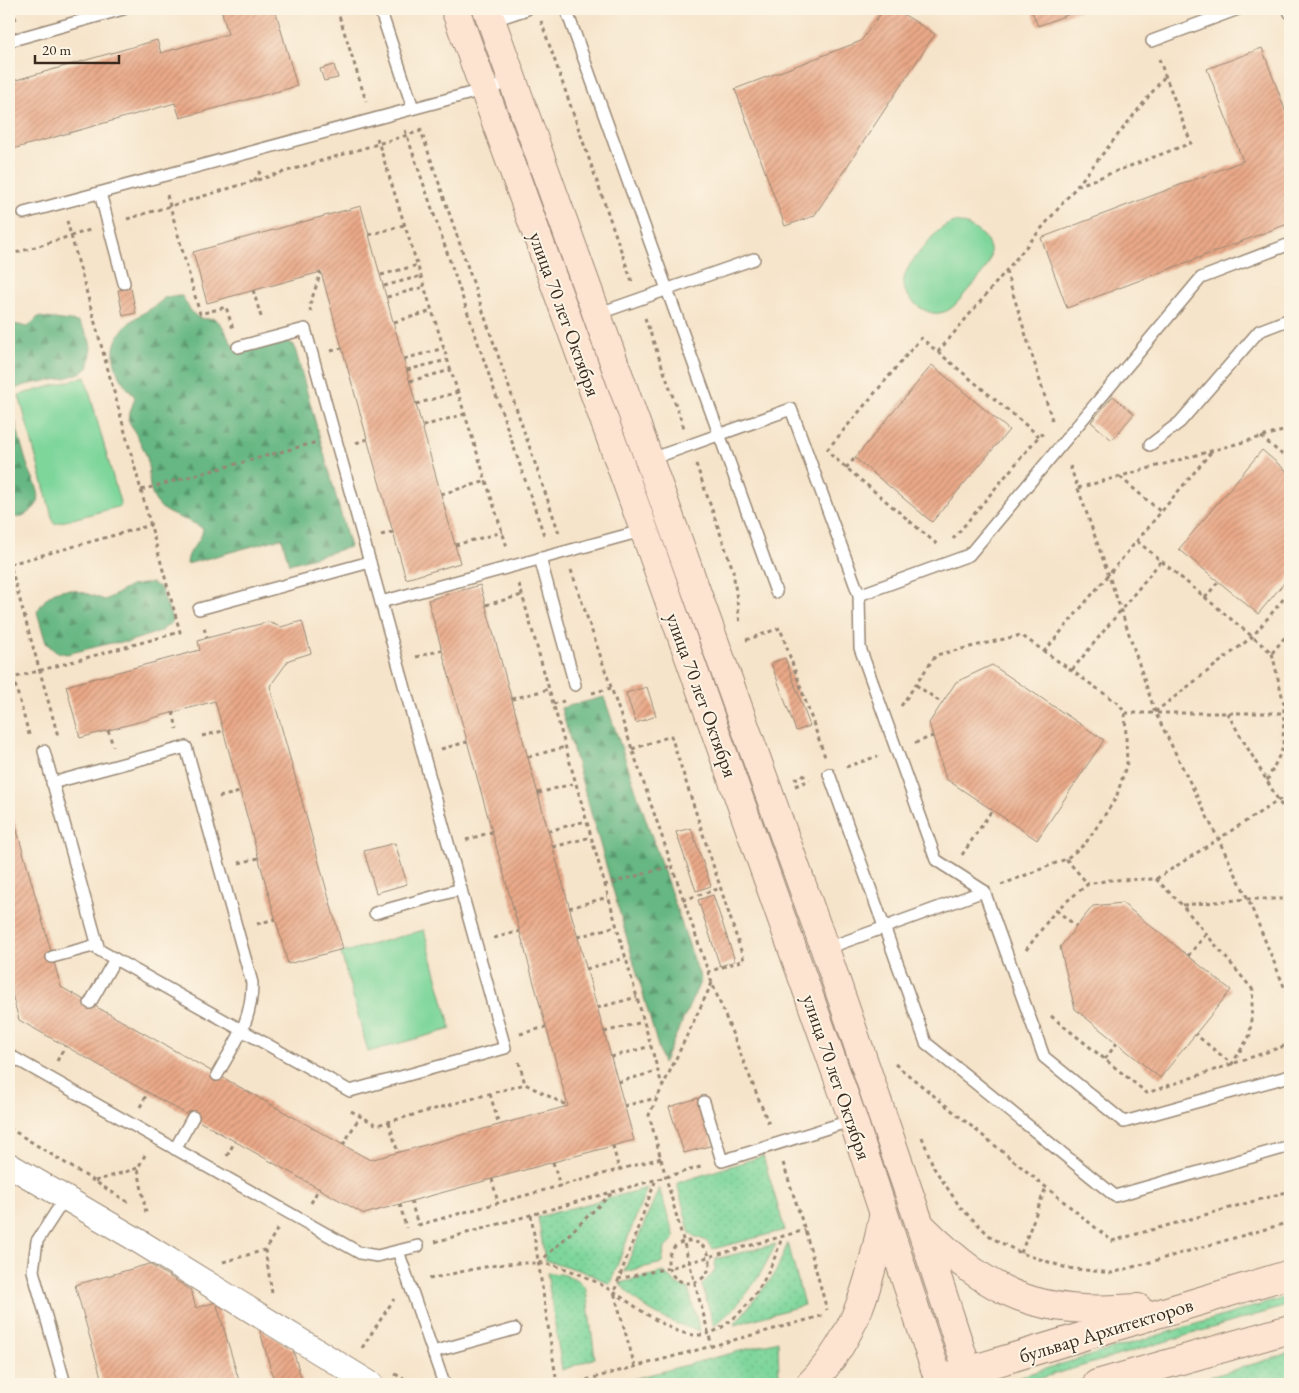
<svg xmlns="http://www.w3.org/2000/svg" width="1299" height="1393" font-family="'EB Garamond',serif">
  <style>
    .grass { fill: url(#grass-dots); stroke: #5c805c }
    .forest { fill: url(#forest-firs); stroke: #507050 }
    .park { fill: #7ed69b; stroke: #5c805c }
    .building { fill: url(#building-hatch) }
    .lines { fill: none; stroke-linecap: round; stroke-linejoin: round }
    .lane-casing { stroke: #988774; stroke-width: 14 }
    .street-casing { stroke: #988774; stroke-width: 26 }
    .secondary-casing { stroke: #988774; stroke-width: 30 }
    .path { stroke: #988774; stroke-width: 3; stroke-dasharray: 4 4; stroke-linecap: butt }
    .lane { stroke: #fff; stroke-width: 11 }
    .street { stroke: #fff; stroke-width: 24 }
    .secondary { stroke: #fde4d1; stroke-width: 28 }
    .labels { text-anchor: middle; stroke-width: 4; stroke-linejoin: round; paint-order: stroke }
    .street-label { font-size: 20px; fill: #3b2a1e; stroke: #fcf5e5 }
  </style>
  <defs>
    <pattern id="grass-dots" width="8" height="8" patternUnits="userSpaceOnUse" patternTransform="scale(1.25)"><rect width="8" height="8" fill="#7ed69b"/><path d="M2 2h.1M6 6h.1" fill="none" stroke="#6eb885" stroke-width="1.8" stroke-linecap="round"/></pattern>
    <pattern id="forest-firs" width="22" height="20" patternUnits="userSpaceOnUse" patternTransform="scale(1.25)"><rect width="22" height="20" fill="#66b783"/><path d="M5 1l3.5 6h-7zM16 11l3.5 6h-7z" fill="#55956b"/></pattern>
    <pattern id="building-hatch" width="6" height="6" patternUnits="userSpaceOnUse" patternTransform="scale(1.25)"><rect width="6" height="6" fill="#eaa988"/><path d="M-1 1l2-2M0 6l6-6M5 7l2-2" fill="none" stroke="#bf8a6f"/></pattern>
  </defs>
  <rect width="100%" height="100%" fill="#fcf5e5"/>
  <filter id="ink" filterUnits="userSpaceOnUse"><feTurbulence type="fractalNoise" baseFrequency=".02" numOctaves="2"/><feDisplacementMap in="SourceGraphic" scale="10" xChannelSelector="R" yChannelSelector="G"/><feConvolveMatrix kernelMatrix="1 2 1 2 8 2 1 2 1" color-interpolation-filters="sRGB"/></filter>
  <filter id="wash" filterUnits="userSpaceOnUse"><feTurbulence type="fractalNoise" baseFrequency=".0096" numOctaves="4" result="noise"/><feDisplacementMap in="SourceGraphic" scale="20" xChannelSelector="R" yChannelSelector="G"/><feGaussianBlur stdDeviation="1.12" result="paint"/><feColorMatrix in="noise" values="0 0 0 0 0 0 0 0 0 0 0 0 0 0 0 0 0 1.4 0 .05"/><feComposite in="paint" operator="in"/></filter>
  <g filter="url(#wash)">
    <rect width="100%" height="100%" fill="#f6e4ca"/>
    <g class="grass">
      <polygon points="763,1156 785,1230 713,1249 706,1241 690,1234 677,1183"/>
      <polygon points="647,1188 610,1284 588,1273 545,1260 538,1217"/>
      <polygon points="659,1188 675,1238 665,1248 662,1263 624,1272"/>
      <polygon points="788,1243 804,1305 734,1325 775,1274"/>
      <path d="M776 1244C757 1282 747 1298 714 1326L702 1285 714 1272 716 1259Z"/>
      <path d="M664 1272 679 1286 688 1288 700 1331C670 1323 638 1309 620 1283Z"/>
      <path d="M547 1273C561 1273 578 1276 586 1289L595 1358 562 1370Z"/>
      <polygon points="1290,1296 1290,1305 1021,1384 1018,1377"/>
      <polygon points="778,1341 779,1377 764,1384 614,1384"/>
      <polygon points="1290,1353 1290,1384 1187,1384"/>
    </g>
    <g class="forest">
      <path d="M182 296C192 312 194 322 214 318 229 328 226 342 240 353L284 339 294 345 350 547 289 564 282 538 187 564C188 547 201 544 203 529 189 517 169 519 157 503 146 489 151 473 147 458 143 445 134 432 128 419L135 397C115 376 103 348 127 325 139 313 154 310 165 297Z"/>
      <path d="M38 317 78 322C91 337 94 348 88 368 65 384 39 378 15 389 14 392 11 397 11 400 11 408 24 455 27 464 36 489 52 503 18 518L9 513V323L28 327Z"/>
      <path d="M151 583 160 587 173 621 161 631 128 642 111 643 67 654 56 652 46 643 37 612C55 578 75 590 105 600L131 586Z"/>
      <polygon points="604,697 701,980 663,1064 561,708"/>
    </g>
    <g class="park">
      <path d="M955 222C973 224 997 241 989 262 985 273 975 282 968 290 960 299 952 312 939 313 932 314 926 311 921 308 891 288 905 269 923 248 933 236 940 226 955 222Z"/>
      <polygon points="85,377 121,506 54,524 19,395"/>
      <polygon points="424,930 451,1029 368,1052 341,953"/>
    </g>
    <g id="blocks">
      <g class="building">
        <polygon points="221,9 275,9 297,86 180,118 175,103 9,150 9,82 157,40 161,53 228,34"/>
        <polygon points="884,9 895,9 935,34 814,216 785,226 735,89 861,41"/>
        <polygon points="1031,9 1083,9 1038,26"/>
        <polygon points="1262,48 1290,123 1290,223 1067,308 1041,238 1243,161 1207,69"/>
        <polygon points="334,65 338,78 324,81 320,69"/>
        <polygon points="361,206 460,563 406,579 321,272 207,303 193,252"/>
        <polygon points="131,288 136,313 123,316 118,290"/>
        <polygon points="932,365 1009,430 932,522 855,458"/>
        <polygon points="1113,396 1134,414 1112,440 1091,422"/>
        <polygon points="1262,450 1290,474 1290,576 1258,614 1179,549"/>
        <polygon points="480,585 634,1140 364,1214 19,1020 9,983 9,802 61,987 370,1160 568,1106 428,600"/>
        <polygon points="302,621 311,653 289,660 270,686 343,949 288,964 215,701 80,738 66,686 200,650 198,641 207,638 268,622 281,627"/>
        <polygon points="785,658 810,726 796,731 771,663"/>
        <polygon points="992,665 1104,740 1037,840 946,779 929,723 956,682"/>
        <polygon points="647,687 656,716 636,723 626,693"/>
        <polygon points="691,828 711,886 696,891 676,832"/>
        <polygon points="395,843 407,884 376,893 364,851"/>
        <polygon points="713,895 735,961 720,966 698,900"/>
        <polygon points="1122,903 1231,990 1160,1078 1075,1009 1060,947 1093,906"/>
        <polygon points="698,1098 713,1145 684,1153 669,1107"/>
        <polygon points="149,1264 191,1290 196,1308 216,1302 240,1384 103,1384 75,1285"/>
        <polygon points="259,1328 293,1350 303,1384 275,1384"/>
      </g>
    </g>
  </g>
  <g filter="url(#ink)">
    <use href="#blocks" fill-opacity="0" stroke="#988774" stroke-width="1"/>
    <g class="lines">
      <defs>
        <g id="lane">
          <polyline points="380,9 413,108"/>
          <polyline points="566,9 776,592"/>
          <polyline points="1289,9 1290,13"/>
          <polyline points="491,21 527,9"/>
          <polyline points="9,41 123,9"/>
          <polyline points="1152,41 1238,9"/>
          <polyline points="100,193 124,283"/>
          <polyline points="24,213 512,82"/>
          <polyline points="597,314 754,259"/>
          <polyline points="1150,445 1180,422 1259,331 1290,319"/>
          <polyline points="648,460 791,409 859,595 860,648 936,860 984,891 1044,1057 1124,1122 1290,1076"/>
          <polyline points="540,558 575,685"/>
          <polyline points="859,595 969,555 1201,278 1290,244"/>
          <polyline points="381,602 645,530"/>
          <polyline points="199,609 370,562"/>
          <polyline points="44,751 99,950 350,1091 505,1048 305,329 238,347"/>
          <polyline points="829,774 926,1043 1115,1196 1290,1146"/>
          <path d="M52 783 186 747 252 983C252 1022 235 1042 217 1075"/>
          <polyline points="375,913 461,889"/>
          <polyline points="825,949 984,891"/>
          <polyline points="52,957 97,945"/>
          <polyline points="90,1003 115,959"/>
          <polyline points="9,1055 360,1253 377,1256 418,1246"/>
          <polyline points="704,1102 722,1161 853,1120"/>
          <polyline points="175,1149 193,1117"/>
          <polyline points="398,1251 444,1384"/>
          <polyline points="433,1352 515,1329"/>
          <polyline points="65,1384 33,1271 37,1241 65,1198"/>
        </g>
        <polyline id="street" points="9,1165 132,1237 371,1384"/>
        <g id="secondary">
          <polyline points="455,9 644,530 853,1120 940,1384"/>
          <polyline points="487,9 825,949 920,1225 972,1384"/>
          <path d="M922 1227C993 1297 1038 1315 1138 1308"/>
          <polyline points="951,1376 1290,1274"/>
          <path d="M810 1384C856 1338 871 1280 883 1217"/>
          <polyline points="1097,1384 1290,1329"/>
        </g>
      </defs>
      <use href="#lane" class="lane-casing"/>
      <use href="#street" class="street-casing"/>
      <use href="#secondary" class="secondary-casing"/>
      <g class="path">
        <polyline points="12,9 16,20"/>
        <polyline points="337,9 366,101"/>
        <polyline points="541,21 632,282"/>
        <polyline points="420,128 559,533"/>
        <polyline points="405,130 545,538"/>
        <polyline points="377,138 507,547"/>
        <polyline points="254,181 262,169"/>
        <polyline points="1077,186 1191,143 1159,59"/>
        <polyline points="167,195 200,314 226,307 233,329"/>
        <polyline points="127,219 421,131"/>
        <polyline points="369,235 404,225"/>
        <polyline points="9,255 90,230"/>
        <polyline points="1006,271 1053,423"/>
        <polyline points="381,275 418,265"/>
        <polyline points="384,286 421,276"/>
        <polyline points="253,290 262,320"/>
        <polyline points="387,297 424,287"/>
        <polyline points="311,312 309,307 321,272"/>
        <polyline points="645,318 684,428"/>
        <polyline points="394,322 432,311"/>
        <polyline points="331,351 342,348"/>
        <polyline points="938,352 1077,186 1165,76"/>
        <polyline points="404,359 444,348"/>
        <polyline points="407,370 447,360"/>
        <polyline points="410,381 451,370"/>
        <polyline points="416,404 458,392"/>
        <polyline points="423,426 465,414"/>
        <polyline points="1261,437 1290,461"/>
        <polyline points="356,443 367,439"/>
        <polyline points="827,450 921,338 1039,436"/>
        <polyline points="830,454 938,545"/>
        <polyline points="696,464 733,570 740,624"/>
        <polyline points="1070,466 1121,610 1155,712 1248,899 1290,1001"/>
        <polyline points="846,468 855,458"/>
        <polyline points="1120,477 1161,512"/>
        <polyline points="1078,488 1290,429"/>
        <polyline points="141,490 317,442"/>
        <polyline points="441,494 487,481"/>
        <polyline points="381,535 393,532"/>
        <polyline points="953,539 1039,436 1043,434"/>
        <polyline points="1137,541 1272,653 1284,704 1283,748 1267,781"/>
        <polyline points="455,545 503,532"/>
        <polyline points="9,561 58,736"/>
        <polyline points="10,564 151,525"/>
        <polyline points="571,570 712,983 770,1127"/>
        <polyline points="519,584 662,1085"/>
        <polyline points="1205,598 1218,582"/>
        <polyline points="486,605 522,595"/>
        <polyline points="204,628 207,638"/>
        <polyline points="746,640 780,628 825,757"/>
        <polyline points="1044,652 1212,451"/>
        <polyline points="1272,653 1290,631"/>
        <polyline points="416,657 442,650"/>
        <polyline points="1072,670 1161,561"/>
        <polyline points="13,677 30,738"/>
        <polyline points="9,679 180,632 67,221"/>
        <polyline points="916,685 942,703"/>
        <polyline points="592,693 611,688"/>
        <polyline points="512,699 549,689"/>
        <polyline points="553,704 564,701"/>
        <polyline points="901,706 936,655 1021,635 1119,704 1125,713 1127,763 1116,798 1096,828 1085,844 1066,859 1001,885"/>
        <polyline points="173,712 177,729"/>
        <polyline points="1155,712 1252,637 1290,591"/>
        <polyline points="1125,713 1290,713"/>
        <polyline points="1227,713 1290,820"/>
        <polyline points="108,730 113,746"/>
        <polyline points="202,736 223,731"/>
        <polyline points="915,743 933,736"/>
        <polyline points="441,749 467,742"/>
        <polyline points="632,749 671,736 744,960 708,972"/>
        <polyline points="528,757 565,747"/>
        <polyline points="846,767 878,756"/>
        <polyline points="794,779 809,774"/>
        <polyline points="795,786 810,780"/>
        <polyline points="538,793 576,783"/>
        <polyline points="219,797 240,792"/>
        <polyline points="548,831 586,821"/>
        <polyline points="466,840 492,832"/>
        <polyline points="553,847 591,837"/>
        <polyline points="962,855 992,810"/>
        <polyline points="1066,859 1088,884"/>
        <polyline points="239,863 258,858"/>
        <polyline points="1156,879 1182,905 1253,990 1250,1035 1232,1064 1195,1034"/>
        <polyline points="604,885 672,866"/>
        <polyline points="683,900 721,888"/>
        <polyline points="1183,905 1248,899 1290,899"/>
        <polyline points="569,908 608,897"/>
        <polyline points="1056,910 1076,926"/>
        <polyline points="257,924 275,919"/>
        <polyline points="578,937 616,926"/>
        <polyline points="494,938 520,931"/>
        <polyline points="1026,950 1056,910 1088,884 1110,880 1156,879 1290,793"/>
        <polyline points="1188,956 1207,933"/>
        <polyline points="586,969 625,958"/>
        <polyline points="712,983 649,1115 712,1346 825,1315"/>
        <polyline points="597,1008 637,997"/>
        <polyline points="1051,1016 1147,1093 1290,1044"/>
        <polyline points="604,1032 643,1022"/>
        <polyline points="520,1034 546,1027"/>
        <polyline points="611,1057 651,1046"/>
        <polyline points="1105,1059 1117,1043"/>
        <polyline points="57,1061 65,1046"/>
        <polyline points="519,1062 525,1084"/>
        <polyline points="895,1064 1112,1241 1290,1191"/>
        <polyline points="618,1082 658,1071"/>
        <polyline points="490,1094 499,1125"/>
        <polyline points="624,1106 656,1098"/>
        <polyline points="140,1107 148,1092"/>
        <polyline points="351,1111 377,1125 525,1084 568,1106"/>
        <polyline points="389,1122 398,1153"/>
        <polyline points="9,1128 131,1204"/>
        <polyline points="922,1137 934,1168 960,1207 992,1238 1021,1253 1067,1268 1112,1273 1290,1222"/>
        <polyline points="343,1145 360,1116"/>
        <polyline points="613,1146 619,1170"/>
        <polyline points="145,1155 138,1168 146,1213"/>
        <polyline points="227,1156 235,1141"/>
        <polyline points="553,1162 560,1186"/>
        <polyline points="783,1163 805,1230 827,1310"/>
        <polyline points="492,1179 498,1203"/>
        <polyline points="95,1181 138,1168"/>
        <polyline points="411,1201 418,1225"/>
        <polyline points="311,1203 319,1188"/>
        <polyline points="400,1204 406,1228"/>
        <polyline points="9,1211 9,1213"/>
        <polyline points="531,1215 557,1384"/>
        <polyline points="418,1225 661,1158"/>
        <circle cx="689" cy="1262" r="21"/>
        <polyline points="435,1242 704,1166"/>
        <polyline points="1021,1253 1046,1187"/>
        <polyline points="223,1262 265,1250"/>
        <polyline points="539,1263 612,1193"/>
        <path d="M429 1279C471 1270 517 1256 560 1267 579 1273 598 1282 615 1293 636 1306 672 1336 698 1335 713 1335 724 1326 735 1317 758 1297 773 1266 782 1237"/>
        <polyline points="618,1279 669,1268 805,1230"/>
        <polyline points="272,1293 265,1250 278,1228"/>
        <polyline points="362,1348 394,1299"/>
        <polyline points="635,1367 614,1292 655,1182"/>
        <polyline points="395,1374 414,1384"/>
        <polyline points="9,1377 11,1384"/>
        <polyline points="571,1384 712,1346"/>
      </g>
      <use href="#lane" class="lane"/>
      <use href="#street" class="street"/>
      <use href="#secondary" class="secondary"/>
    </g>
  </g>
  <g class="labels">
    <g class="street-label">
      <text transform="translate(565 314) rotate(70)" y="7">улица 70 лет Октября</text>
      <text transform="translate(702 695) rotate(70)" y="7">улица 70 лет Октября</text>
      <text transform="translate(837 1077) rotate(71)" y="7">улица 70 лет Октября</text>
      <text transform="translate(1106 1330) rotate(-17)" y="7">бульвар Архитекторов</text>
    </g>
  </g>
  <rect width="1299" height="1393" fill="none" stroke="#fcf5e5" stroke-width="30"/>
  <path d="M35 55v8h84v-8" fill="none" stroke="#3b2a1e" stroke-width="2.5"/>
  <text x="42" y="55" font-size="15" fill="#3b2a1e" stroke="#fcf5e5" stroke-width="4" paint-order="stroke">20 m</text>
</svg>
